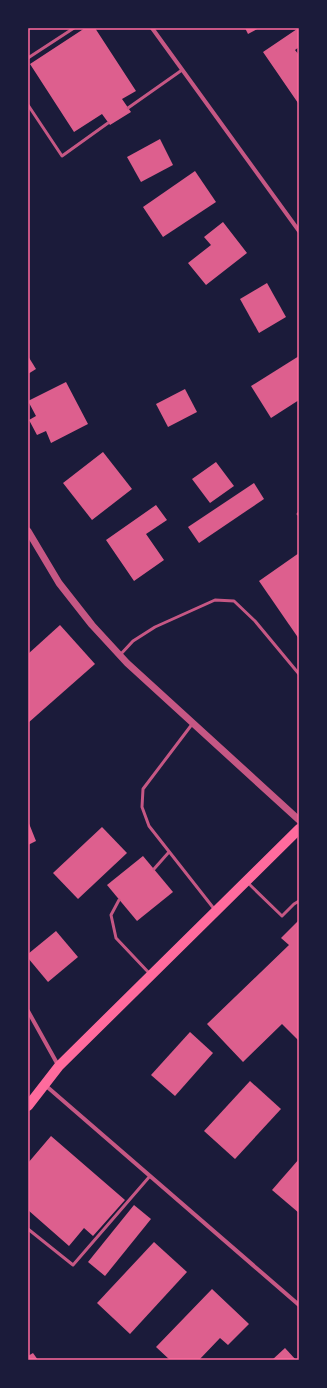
<svg xmlns="http://www.w3.org/2000/svg" width="327" height="1388" font-family="Lato,sans-serif">
  <style>
    .building { fill: #dd5f8e }
    .lines { fill: none; stroke-linecap: round; stroke-linejoin: round }
    .service { stroke: #c65784; stroke-width: 3 }
    .minor { stroke: #c65784; stroke-width: 4 }
    .tertiary { stroke: #c65784; stroke-width: 7 }
    .primary { stroke: #ff6b9d; stroke-width: 10 }
    .neatline { fill: none; stroke: #ff6b9d; stroke-width: 1.5 }
  </style>
  <rect width="100%" height="100%" fill="#1b1b3a"/>
  <g class="building">
    <polygon points="85,28 95,28 136,91 122,99 131,112 110,125 102,114 74,132 30,64"/>
    <polygon points="245,28 259,28 248,34"/>
    <polygon points="297,29 299,31 299,47 295,50 299,55 299,102 298,103 263,52"/>
    <polygon points="160,139 173,165 141,182 127,157"/>
    <polygon points="195,171 216,202 163,237 143,207"/>
    <polygon points="223,222 247,253 206,285 188,263 211,245 204,237"/>
    <polygon points="267,283 286,317 259,333 240,299"/>
    <polygon points="28,356 36,369 28,374"/>
    <polygon points="299,356 299,400 271,418 251,386"/>
    <polygon points="66,382 88,424 51,443 46,431 37,435 29,420 36,416 28,401"/>
    <polygon points="185,389 197,412 168,427 156,404"/>
    <polygon points="103,452 132,489 92,520 63,483"/>
    <polygon points="216,462 234,486 210,503 192,479"/>
    <polygon points="254,483 264,499 199,543 188,527"/>
    <polygon points="156,505 167,520 146,534 164,560 134,581 106,540"/>
    <polygon points="299,553 299,639 259,581"/>
    <polygon points="60,625 95,664 28,723 28,654"/>
    <polygon points="28,821 36,841 28,845"/>
    <polygon points="102,827 127,853 78,899 53,873"/>
    <polygon points="143,856 173,892 137,921 107,885"/>
    <polygon points="299,920 299,1039 298,1040 282,1024 243,1062 207,1024 289,945 281,938"/>
    <polygon points="56,931 78,957 48,982 28,958 28,954"/>
    <polygon points="190,1032 213,1053 175,1096 151,1075"/>
    <polygon points="250,1081 281,1109 235,1159 204,1131"/>
    <polygon points="51,1136 125,1200 93,1236 84,1228 69,1246 28,1210 28,1163"/>
    <polygon points="299,1159 299,1213 272,1190"/>
    <polygon points="134,1205 151,1219 105,1276 88,1262"/>
    <polygon points="154,1242 187,1272 130,1334 97,1303"/>
    <polygon points="212,1289 249,1324 228,1345 220,1338 199,1360 170,1360 156,1347"/>
    <polygon points="285,1348 296,1360 272,1360"/>
    <polygon points="33,1353 38,1360 28,1360 28,1356"/>
  </g>
  <g class="lines">
    <g class="service">
      <polyline points="28,58 74,28"/>
      <polyline points="28,105 62,156 108,123"/>
      <polyline points="128,108 182,70"/>
      <polyline points="298,514 299,513"/>
      <polyline points="120,655 133,641 155,627 215,600 234,601 255,621 299,674"/>
      <polyline points="193,723 143,789 142,807 149,826 215,910"/>
      <polyline points="154,869 169,852"/>
      <polyline points="247,882 282,916 294,904 299,901"/>
      <polyline points="119,900 111,915 116,938 150,974"/>
      <polyline points="28,1229 73,1265 150,1176"/>
    </g>
    <g class="minor">
      <polyline points="152,28 299,231"/>
      <polyline points="28,1011 58,1065"/>
      <polyline points="45,1085 299,1305"/>
    </g>
    <polyline class="tertiary" points="28,531 59,583 92,625 127,663 299,820"/>
    <polyline class="primary" points="28,1106 59,1066 299,829"/>
  </g>
  <rect width="327" height="1388" fill="none" stroke="#1b1b3a" stroke-width="58"/>
  <rect x="29" y="29" width="269" height="1330" class="neatline"/>
</svg>
